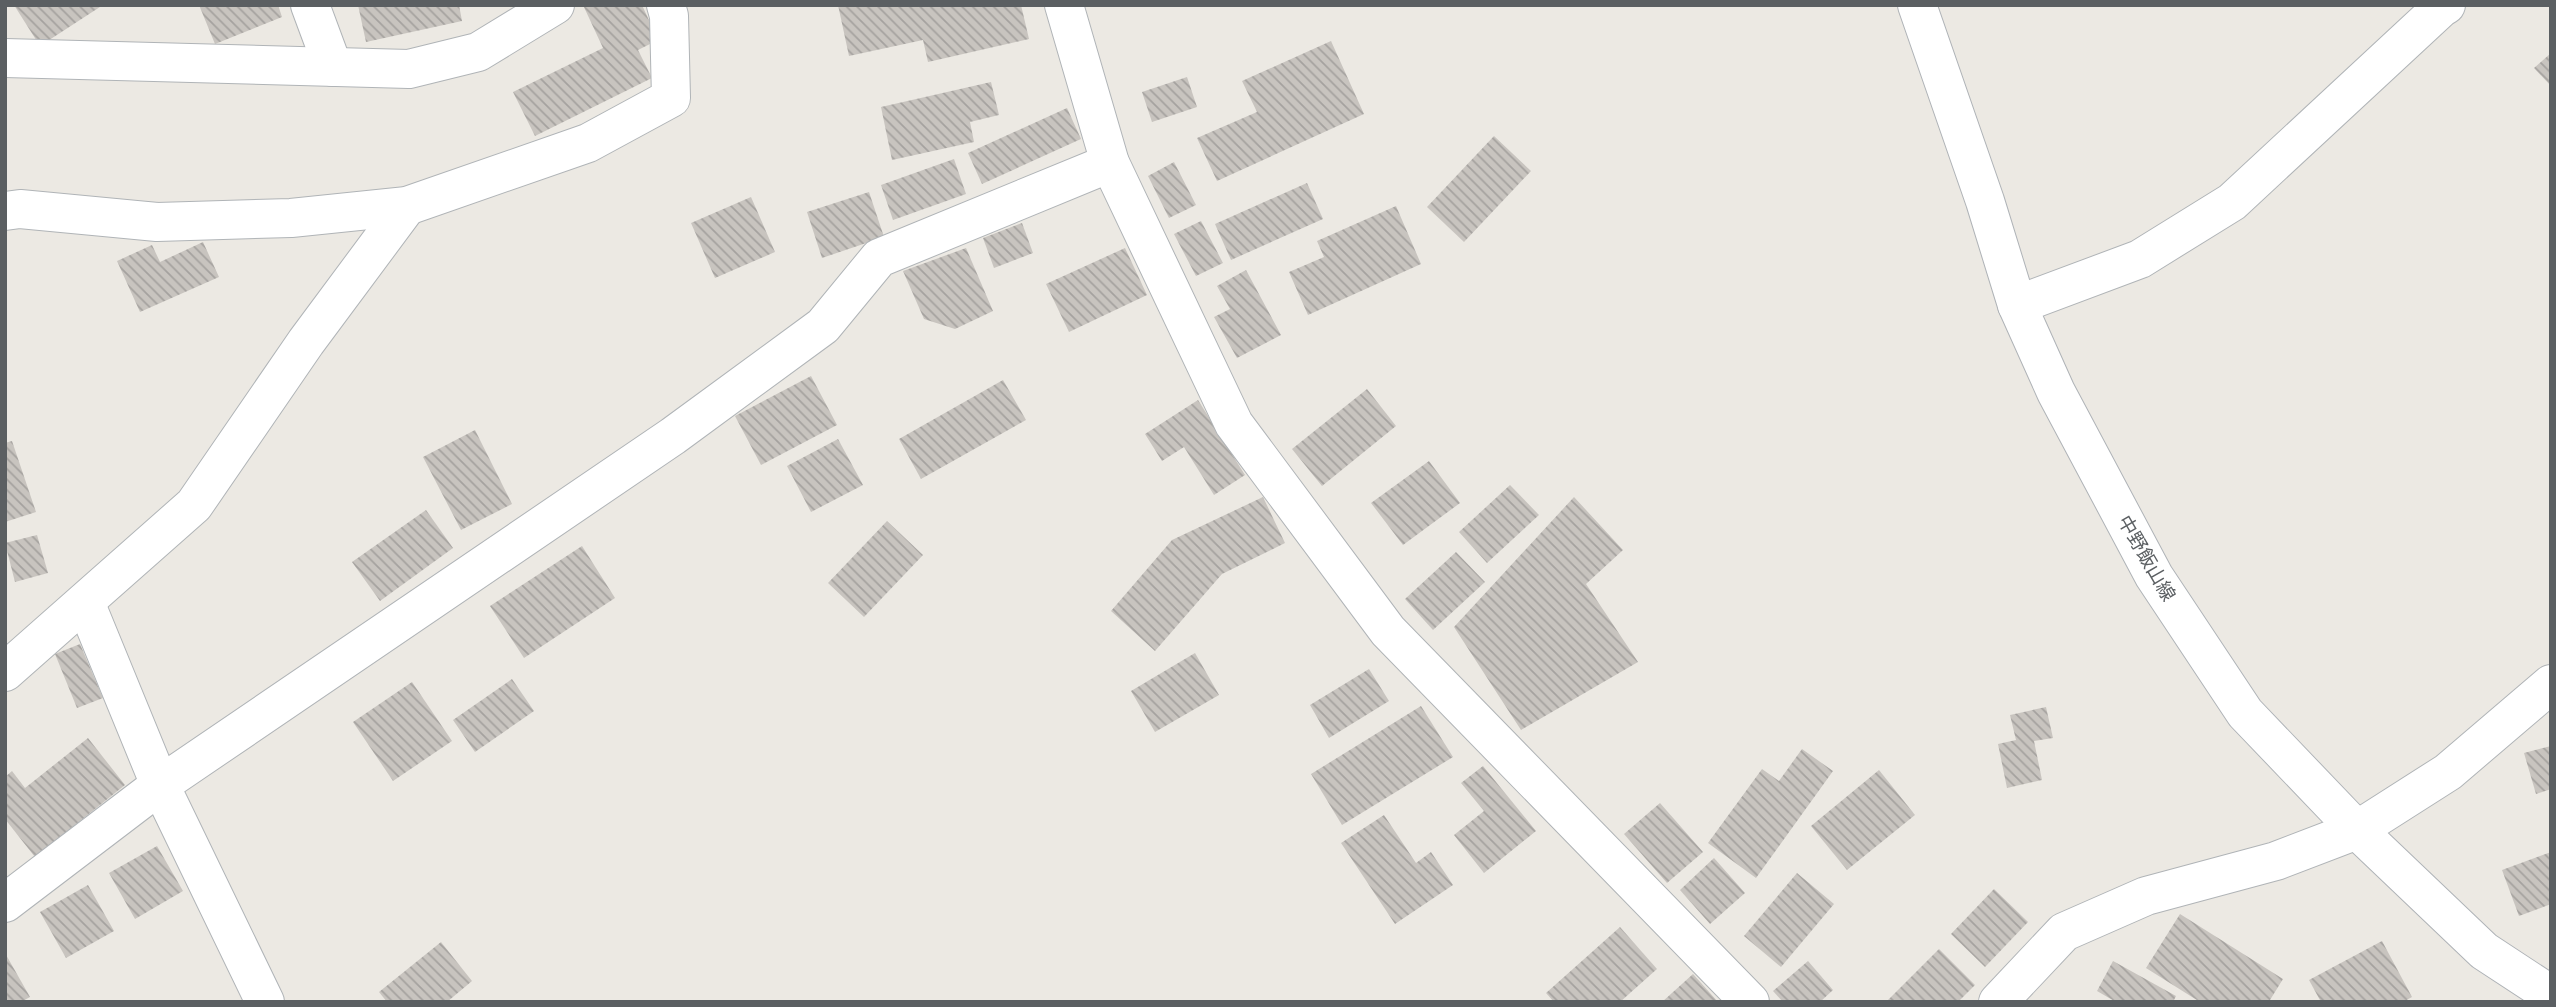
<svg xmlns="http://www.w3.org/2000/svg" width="2556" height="1007" font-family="Mulish,'Noto Sans JP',sans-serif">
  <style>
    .building { fill: url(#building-back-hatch) }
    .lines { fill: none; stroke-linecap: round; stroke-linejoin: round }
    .minor-casing { stroke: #b0b4b7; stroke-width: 40 }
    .secondary-casing { stroke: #afb3b7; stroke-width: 40 }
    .minor { stroke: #fff; stroke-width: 38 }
    .secondary { stroke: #fff; stroke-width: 38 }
    .labels { text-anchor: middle; stroke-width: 6; stroke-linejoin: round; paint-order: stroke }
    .street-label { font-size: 19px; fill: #5b5f62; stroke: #fff }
  </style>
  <defs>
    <pattern id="building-back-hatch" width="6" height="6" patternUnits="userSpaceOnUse" patternTransform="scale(1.75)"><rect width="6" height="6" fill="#c8c4bf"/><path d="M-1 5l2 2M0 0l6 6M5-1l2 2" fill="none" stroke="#a5a29f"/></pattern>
  </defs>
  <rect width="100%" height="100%" fill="#ece9e3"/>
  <g class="building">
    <polygon points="14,5 103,5 40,46"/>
    <polygon points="199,5 278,5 282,17 215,44"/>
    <polygon points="358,5 459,5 462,21 366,42"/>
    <polygon points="583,5 642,5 658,40 638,50 652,78 535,136 513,92 603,48"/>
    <polygon points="838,5 1021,5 1029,39 928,62 923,40 849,56"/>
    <polygon points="1331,41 1364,114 1217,181 1197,138 1257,112 1242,81"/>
    <polygon points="2551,53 2551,86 2534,68"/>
    <polygon points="1187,77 1197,107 1152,122 1142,92"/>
    <polygon points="991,82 999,115 970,122 974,142 892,160 881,107"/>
    <polygon points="1067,108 1081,139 982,184 968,153"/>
    <polygon points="1494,136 1531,171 1464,242 1427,207"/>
    <polygon points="954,159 966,194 893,220 881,185"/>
    <polygon points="1174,162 1196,205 1169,218 1148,176"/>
    <polygon points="1307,183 1323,219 1231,260 1215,224"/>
    <polygon points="869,192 884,237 822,258 807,212"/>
    <polygon points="751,197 775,252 715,278 691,223"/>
    <polygon points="1396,206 1421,264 1308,315 1289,272 1324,257 1317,241"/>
    <polygon points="1201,221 1223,263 1196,276 1174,234"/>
    <polygon points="1022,223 1033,253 994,268 983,238"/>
    <polygon points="203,242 219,277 140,312 117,261 152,245 160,262"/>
    <polygon points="966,248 993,311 955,329 924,319 903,271"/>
    <polygon points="1125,248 1147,295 1069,332 1046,284"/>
    <polygon points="1246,270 1281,335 1237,358 1214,317 1230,309 1217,286"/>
    <polygon points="811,376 837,425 761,465 735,416"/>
    <polygon points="1003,380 1026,420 921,479 899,439"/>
    <polygon points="1367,389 1396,426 1322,486 1292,449"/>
    <polygon points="1198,400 1245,475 1214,495 1184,447 1162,461 1145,434"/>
    <polygon points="475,430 512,504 461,530 423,457"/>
    <polygon points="838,439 863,485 811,512 787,466"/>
    <polygon points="12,441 36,512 5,522 5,443"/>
    <polygon points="1429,461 1460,503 1403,545 1371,503"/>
    <polygon points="1510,485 1539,515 1487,563 1459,532"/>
    <polygon points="1263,497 1285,543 1222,574 1155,651 1111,611 1172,540"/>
    <polygon points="1574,497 1623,550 1586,584 1638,662 1521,730 1454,627"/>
    <polygon points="426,510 453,548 380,601 352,562"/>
    <polygon points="887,521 923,555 864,617 828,583"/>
    <polygon points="37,535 48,573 15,582 5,543"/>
    <polygon points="582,546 615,598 524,658 490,606"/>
    <polygon points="1456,552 1485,582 1433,630 1405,599"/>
    <polygon points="80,644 103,698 77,708 55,654"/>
    <polygon points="1195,653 1219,695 1155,732 1131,691"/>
    <polygon points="1369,669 1389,701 1329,738 1310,705"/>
    <polygon points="512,679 534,711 475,752 453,720"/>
    <polygon points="412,682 452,741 393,781 353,722"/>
    <polygon points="1421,706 1453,757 1342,825 1311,774"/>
    <polygon points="2046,707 2053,738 2034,741 2042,780 2007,788 1998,744 2016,740 2010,715"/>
    <polygon points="88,738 125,785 35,857 5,819 5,777 12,771 25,788"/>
    <polygon points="2551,746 2551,789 2536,794 2524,753"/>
    <polygon points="1802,749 1833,771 1756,878 1708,843 1762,769 1779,781"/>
    <polygon points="1483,766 1536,831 1484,873 1454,835 1484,811 1461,783"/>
    <polygon points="1879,770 1915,815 1847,870 1811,826"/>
    <polygon points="1660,803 1703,852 1667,883 1624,834"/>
    <polygon points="1384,815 1416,863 1431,852 1453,885 1395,924 1341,843"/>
    <polygon points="157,846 183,891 135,919 109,873"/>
    <polygon points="2551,852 2551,904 2519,916 2502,870"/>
    <polygon points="1714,858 1745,893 1710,924 1680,890"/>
    <polygon points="1797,873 1834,904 1781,967 1744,936"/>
    <polygon points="88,885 114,931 66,958 40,912"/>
    <polygon points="1994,889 2028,922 1985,967 1951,934"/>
    <polygon points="2180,914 2283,979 2270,1000 2273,1002 2200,1002 2146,968"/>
    <polygon points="1620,927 1657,969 1620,1002 1554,1002 1546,993"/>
    <polygon points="2382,941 2412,997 2403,1002 2321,1002 2309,980"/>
    <polygon points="441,942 472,981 447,1002 387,1002 379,992"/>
    <polygon points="1939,949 1975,985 1958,1002 1886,1002"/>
    <polygon points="5,953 30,997 21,1002 5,1002"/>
    <polygon points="1808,961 1833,990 1820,1002 1783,1002 1773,991"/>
    <polygon points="2113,961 2176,996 2173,1002 2116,1002 2097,991"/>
    <polygon points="1693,974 1718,1002 1662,1002"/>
  </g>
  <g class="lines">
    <defs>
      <g id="minor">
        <polyline points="310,5 333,67"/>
        <polyline points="1064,5 1110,163 1234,424 1388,631 1750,1002"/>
        <polyline points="5,58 409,69 478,52 555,5"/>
        <polyline points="5,211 20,209 157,222 291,218 407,206 588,143 671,98 669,16 666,5"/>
        <polyline points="2017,305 2140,259 2232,202 2441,8 2446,5"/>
        <polyline points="85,602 160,785 265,1002"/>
        <polyline points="5,672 194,505 306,342 407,206"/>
        <polyline points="5,903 160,785 673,436 823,326 879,258 1110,163"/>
        <polyline points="1998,1002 2064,932 2146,896 2276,861 2357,830 2448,772 2551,684"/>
      </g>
      <polyline id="secondary" points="1917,5 1985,201 2017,305 2056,392 2154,576 2245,713 2357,830 2484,951 2551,995"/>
    </defs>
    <use href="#minor" class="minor-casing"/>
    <use href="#secondary" class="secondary-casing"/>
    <use href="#minor" class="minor"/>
    <use href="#secondary" class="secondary"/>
  </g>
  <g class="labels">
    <g class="street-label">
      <text transform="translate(2147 558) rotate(60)" y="7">中野飯山線</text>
    </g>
  </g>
  <rect width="2556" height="1007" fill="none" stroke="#5b5f62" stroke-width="14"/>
</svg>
